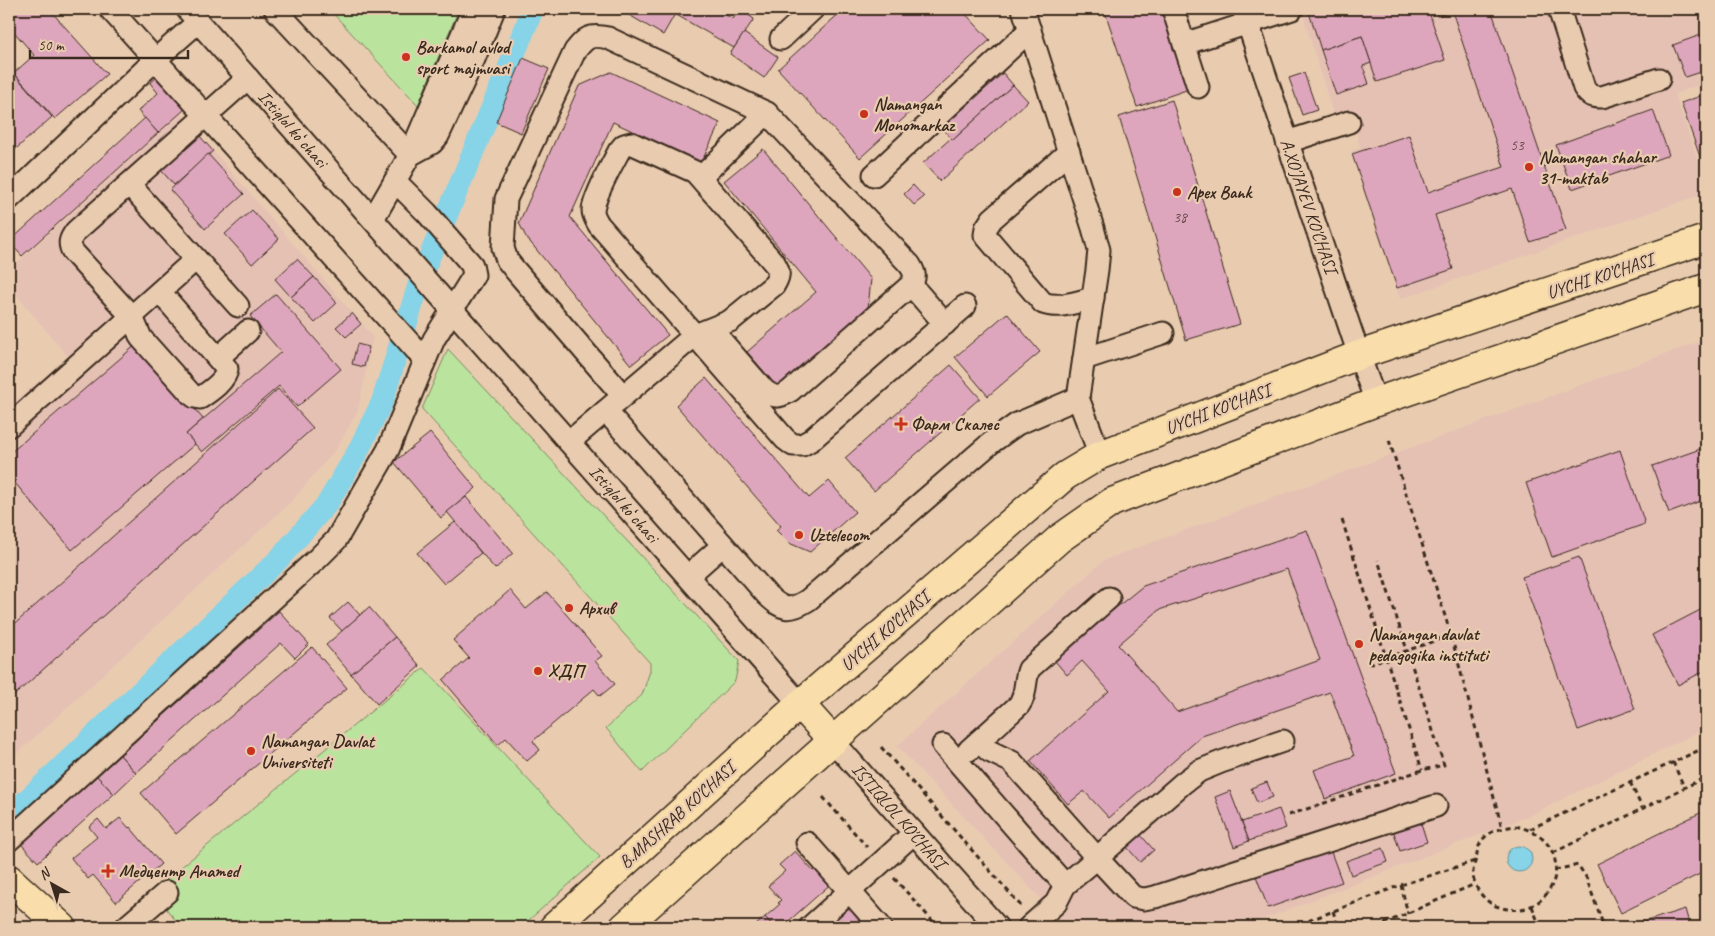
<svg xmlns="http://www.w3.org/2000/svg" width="1715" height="936" font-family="Caveat,sans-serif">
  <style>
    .built { fill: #e5c1b4 }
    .green { fill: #bae39e; stroke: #7a865e }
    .water { fill: #87d3e7; stroke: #698f97 }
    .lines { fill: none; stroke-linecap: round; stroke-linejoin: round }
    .canal { stroke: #87d3e7; stroke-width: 22 }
    .building { fill: #dda6bc; stroke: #3b2a1e; fill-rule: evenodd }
    .minor-casing { stroke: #3b2a1e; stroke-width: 25 }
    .major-casing { stroke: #3b2a1e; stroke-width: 31 }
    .path { stroke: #3b2a1e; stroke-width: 3; stroke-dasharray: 5 4; stroke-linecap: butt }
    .minor { stroke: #e9ccb0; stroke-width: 21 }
    .major { stroke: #f9deab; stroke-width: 28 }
    .poi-dot { fill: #c8321e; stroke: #e9ccb0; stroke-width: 2 }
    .labels { text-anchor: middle; stroke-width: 4.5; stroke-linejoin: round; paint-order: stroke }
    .number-label { font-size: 15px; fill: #644946 }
    .poi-label { font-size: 18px; font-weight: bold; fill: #3b2a1e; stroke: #e9ccb0; text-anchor: start }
    .street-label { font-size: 18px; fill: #3b2a1e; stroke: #e9ccb0 }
  </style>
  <rect width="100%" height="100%" fill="#e9ccb0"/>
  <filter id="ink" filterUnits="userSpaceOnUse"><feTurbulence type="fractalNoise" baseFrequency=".02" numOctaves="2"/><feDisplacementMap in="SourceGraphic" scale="10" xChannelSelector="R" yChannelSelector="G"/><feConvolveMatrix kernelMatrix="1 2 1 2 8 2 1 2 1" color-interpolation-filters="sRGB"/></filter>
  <g filter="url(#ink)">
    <g class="built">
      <polygon points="1301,9 1706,9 1706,82 1675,94 1706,183 1706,193 1400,299 1351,151 1360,148 1352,113 1333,114"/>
      <polygon points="181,113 373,337 358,411 337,448 291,502 9,761 9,407 68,357 9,286 9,270"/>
      <polygon points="1706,339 1706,728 1531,815 1244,927 1067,927 897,746 1104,560"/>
    </g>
    <g class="green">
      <polygon points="329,9 459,9 418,105"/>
      <polygon points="448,349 739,661 735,681 642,772 606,728 642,695 650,671 650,663 422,409"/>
      <polygon points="424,668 600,857 521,927 181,927 152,891"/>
    </g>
    <circle class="water" cx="1519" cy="859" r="13"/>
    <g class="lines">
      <polyline class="canal" points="9,817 278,560 327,504 357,453 382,402 421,277 533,9"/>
    </g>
    <g class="building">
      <polygon points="9,9 49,9 107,74 55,119 14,73 34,55 9,26"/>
      <polygon points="619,9 666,9 675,14 663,35"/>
      <polygon points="666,9 716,9 733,19 740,9 754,19 734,48"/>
      <polygon points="787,9 800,9 793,15"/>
      <polygon points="844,9 961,9 990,40 860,158 778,69"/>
      <polygon points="1104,9 1169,9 1195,87 1137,107"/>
      <polygon points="1308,9 1428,9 1445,60 1377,82 1362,36 1321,50"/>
      <polygon points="1435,9 1491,9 1566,230 1530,242 1512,189 1435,215 1453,269 1397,288 1352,154 1409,135 1428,192 1504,167 1452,11 1437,16"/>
      <polygon points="744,33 778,57 764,78 730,54"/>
      <polygon points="1706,33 1706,70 1685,77 1673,45"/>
      <polygon points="1362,36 1371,63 1363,66 1369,84 1336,95 1321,50"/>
      <polygon points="523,58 549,69 521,133 496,122"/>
      <polygon points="9,68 52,117 9,155"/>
      <polygon points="611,72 720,123 701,163 613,122 570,217 668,335 631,365 526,237 519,223 579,86"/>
      <polygon points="1003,73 1013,85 953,140 942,128"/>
      <polygon points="1304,73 1317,110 1302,115 1289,78"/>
      <polygon points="156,78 185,109 158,133 138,111 158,93 150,83"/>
      <polygon points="1013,85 1028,101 940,181 923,163 951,138 953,140"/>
      <polygon points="1706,94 1706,168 1704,168 1681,103"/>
      <polygon points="1172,100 1240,324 1186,340 1119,117"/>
      <polygon points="1653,110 1669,155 1572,189 1556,145"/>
      <polygon points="145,118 158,133 22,256 9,242"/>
      <polygon points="198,134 213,151 174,185 160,169"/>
      <polygon points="763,149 871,279 868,308 777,387 747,352 816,292 724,181"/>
      <polygon points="208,154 244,194 205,229 170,190"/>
      <polygon points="913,185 924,197 914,205 904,194"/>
      <polygon points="252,210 279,239 252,264 225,234"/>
      <polygon points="297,259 314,277 291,297 275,279"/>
      <polygon points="314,277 337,303 315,323 291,297"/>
      <polygon points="276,294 341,369 297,407 279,386 202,452 186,434 281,352 250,316"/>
      <polygon points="352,313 361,324 346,337 336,327"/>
      <polygon points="1007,313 1040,352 988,396 955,357"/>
      <polygon points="138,343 203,419 186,434 195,444 72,550 9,476 9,454"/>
      <polygon points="357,344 369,347 364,367 352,364"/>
      <polygon points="951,365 980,398 874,491 845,458"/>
      <polygon points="706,378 809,498 829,481 855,512 810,552 789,543 776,530 781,526 676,405"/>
      <polygon points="278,389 313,428 9,700 9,629"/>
      <polygon points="430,433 476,488 441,518 394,462"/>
      <polygon points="1706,447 1706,499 1669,513 1652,466"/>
      <polygon points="1620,450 1645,524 1552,557 1526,483"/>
      <polygon points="466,497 513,553 495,569 447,512"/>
      <polygon points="455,522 481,553 444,584 417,553"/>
      <path d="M1307 530 1396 773 1325 799 1314 770 1354 756 1330 692 1202 736 1109 818 1084 791 1068 804 1030 761 1109 691 1082 661 1067 675 1055 661 1092 627 1143 586ZM1287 569 1320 660 1177 712 1118 645 1159 610Z"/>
      <polygon points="1579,557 1635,709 1578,730 1522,577"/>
      <polygon points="510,590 526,609 547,592 602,656 595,661 615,684 600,696 594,689 533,741 540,750 527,761 506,738 498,745 443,680 469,658 453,640"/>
      <polygon points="348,602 360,615 342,631 330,618"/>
      <polygon points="369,607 395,637 351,674 326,645"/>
      <polygon points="1706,607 1706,670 1678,685 1652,635"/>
      <polygon points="279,611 309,644 295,658 281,643 136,773 120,755"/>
      <polygon points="395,637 420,666 377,704 351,674"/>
      <polygon points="312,647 347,688 176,834 141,793"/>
      <polygon points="120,755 136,773 114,794 97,776"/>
      <polygon points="97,776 114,794 38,862 21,844"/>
      <polygon points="1267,782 1273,797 1257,803 1251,788"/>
      <polygon points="1230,791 1249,841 1234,847 1215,797"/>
      <polygon points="1279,809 1286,828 1249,841 1242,822"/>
      <polygon points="1706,810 1706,871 1621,913 1597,864"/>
      <polygon points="1419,817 1427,842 1400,851 1392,827"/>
      <polygon points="120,818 129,828 130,827 161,864 116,902 93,875 88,879 71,858 97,837 89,827 98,819 106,829"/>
      <polygon points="1138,832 1154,850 1140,862 1124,844"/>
      <polygon points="1328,844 1342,882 1268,908 1256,876 1318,855"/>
      <polygon points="1383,848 1388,862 1351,875 1346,861"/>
      <polygon points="795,851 813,871 820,866 834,881 782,927 774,927 765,917 780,904 778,903 781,900 768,886 785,871 779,865"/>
      <polygon points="851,906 870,927 827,927"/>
      <polygon points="1685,909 1690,927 1627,927"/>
      <polygon points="765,917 774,927 754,927"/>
    </g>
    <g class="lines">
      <defs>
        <g id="minor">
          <polyline points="110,9 425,360"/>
          <polyline points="187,9 800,704"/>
          <polyline points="275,9 410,155 473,9"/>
          <polyline points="1023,9 1093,228 1099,250 1097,270 1078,398 1100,455"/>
          <polyline points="1173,9 1198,87"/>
          <polyline points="1243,9 1359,355 1376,402"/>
          <path d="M1559 9 1584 88C1589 96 1593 97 1602 97L1659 79"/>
          <polyline points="781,39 813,9"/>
          <polyline points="1184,44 1292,9"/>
          <polyline points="1287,142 1349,122"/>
          <path d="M1069 152 992 219 986 228 985 235 1043 303C1059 309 1077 302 1093 298"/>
          <polyline points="874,175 1030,30"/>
          <polyline points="701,177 767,113"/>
          <polyline points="129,184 238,306"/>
          <polyline points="9,199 155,60 198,22"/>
          <polyline points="373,219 410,155 432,143 438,136 474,59 494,9"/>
          <polyline points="911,285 945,324"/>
          <path d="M160 292 227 369C226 381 209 392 200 398L195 397 191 394 141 338 132 317 73 252C68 243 70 239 76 231L248 78"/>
          <polyline points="218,358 248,331"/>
          <polyline points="1084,359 1163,333"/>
          <path d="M623 396 515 270 507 260 503 248 506 199 575 51C586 37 590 34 608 38L767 113 910 265C915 273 916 277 911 285L790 391C779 398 774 398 764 390L711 329"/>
          <path d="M606 411 767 595C783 610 789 612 808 600L992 442 1017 424 1078 398"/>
          <polyline points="9,426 196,259"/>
          <path d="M569 442 695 335 730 321 774 285C779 277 780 272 775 264L695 172 631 143 624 145 619 151C612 164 594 197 593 210 593 216 596 220 599 225L785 439 793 445H802L811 440 965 306"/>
          <polyline points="688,576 723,545"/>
          <polyline points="833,741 997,927"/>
          <polyline points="979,741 989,751 1012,762 1097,858 1183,783 1199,771 1221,762 1283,741"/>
          <polyline points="943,745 1065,885 1056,903 1029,927"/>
          <path d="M969 750 1019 705C1027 694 1024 681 1029 669L1109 598"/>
          <polyline points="9,840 318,558 336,540 388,450 434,339 474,275 472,265 427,213 395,181"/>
          <polyline points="807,843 881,927"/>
          <polyline points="1065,885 1097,858 1133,897 1144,899 1155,897 1436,806"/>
          <polyline points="126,927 167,892"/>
          <polyline points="810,927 914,833"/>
        </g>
        <g id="major">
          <polyline points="800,704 833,741"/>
          <polyline points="9,879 62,927"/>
          <polyline points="554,927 800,704 1065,476 1100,455 1359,355 1706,239"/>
          <polyline points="624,927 1059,539 1112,502 1376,402 1706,288"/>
        </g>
      </defs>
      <use href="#minor" class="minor-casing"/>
      <use href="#major" class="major-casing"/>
      <g class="path">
        <polyline points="1389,440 1451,635 1502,828"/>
        <polyline points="1342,520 1422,770"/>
        <polyline points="1369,664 1451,635"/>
        <polyline points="881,747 1021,906"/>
        <polyline points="1673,762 1684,787"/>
        <polyline points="1630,782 1642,808"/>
        <polyline points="823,797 867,847"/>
        <polyline points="1289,815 1422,770 1444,765 1378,560"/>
        <path d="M1515 826C1586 841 1554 928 1496 906 1486 902 1477 891 1474 881 1472 872 1473 868 1476 859 1477 855 1477 849 1480 844 1486 831 1502 828 1515 826Z"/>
        <polyline points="1530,829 1706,747"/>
        <polyline points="1553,853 1706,777"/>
        <polyline points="1555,870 1578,865 1586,877 1604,927"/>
        <polyline points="894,878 938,927"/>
        <polyline points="1401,885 1408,914"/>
        <polyline points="1699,895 1706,896"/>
        <polyline points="1532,906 1540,927"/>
        <polyline points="1333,911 1338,927"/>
        <polyline points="1702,914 1706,915"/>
        <polyline points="1292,927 1401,885 1475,861"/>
        <polyline points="1376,927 1475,884"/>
      </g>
      <use href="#minor" class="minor"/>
      <use href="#major" class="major"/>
    </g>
  </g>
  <g class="poi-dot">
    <circle cx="406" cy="57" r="5"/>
    <circle cx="864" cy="114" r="5"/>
    <circle cx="1529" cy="167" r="5"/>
    <circle cx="1177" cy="192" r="5"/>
    <path d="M898.5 416.5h5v5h5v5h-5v5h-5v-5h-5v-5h5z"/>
    <circle cx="799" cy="535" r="5"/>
    <circle cx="569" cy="608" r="5"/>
    <circle cx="1359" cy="644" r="5"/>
    <circle cx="538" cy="671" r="5"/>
    <circle cx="251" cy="751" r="5"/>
    <path d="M105.5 863.5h5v5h5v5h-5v5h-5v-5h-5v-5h5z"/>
  </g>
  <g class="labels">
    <g class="number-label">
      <text x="1517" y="150">53</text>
      <text x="1180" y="222">38</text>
    </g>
    <g class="poi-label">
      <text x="416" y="53">Barkamol avlod<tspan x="416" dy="21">sport majmuasi</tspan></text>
      <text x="874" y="110">Namangan<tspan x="874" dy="21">Monomarkaz</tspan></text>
      <text x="1539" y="163">Namangan shahar<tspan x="1539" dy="21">31-maktab</tspan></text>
      <text x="1187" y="198">Apex Bank</text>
      <text x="911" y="430">Фарм Скалес</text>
      <text x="809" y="541">Uztelecom</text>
      <text x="579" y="614">Архив</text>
      <text x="1369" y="640">Namangan davlat<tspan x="1369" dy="21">pedagogika instituti</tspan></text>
      <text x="548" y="677">ХДП</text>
      <text x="261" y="747">Namangan Davlat<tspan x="261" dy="21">Universiteti</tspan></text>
      <text x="119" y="877">Медцентр Anamed</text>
    </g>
    <g class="street-label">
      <text transform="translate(293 129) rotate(49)" y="6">Istiqlol koʻchasi</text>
      <text transform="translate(1309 206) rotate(71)" y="6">A.XO'JAYEV KO'CHASI</text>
      <text transform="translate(1600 276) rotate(-18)" y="6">UYCHI KO’CHASI</text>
      <text transform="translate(1218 409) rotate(-21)" y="6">UYCHI KO’CHASI</text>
      <text transform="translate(624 504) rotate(49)" y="6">Istiqlol koʻchasi</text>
      <text transform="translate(885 631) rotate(-41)" y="6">UYCHI KO’CHASI</text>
      <text transform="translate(677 815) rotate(-42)" y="6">B.MASHRAB KO'CHASI</text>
      <text transform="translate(899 816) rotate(49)" y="6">ISTIQLOL KO'CHASI</text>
    </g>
  </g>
  <rect width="1715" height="936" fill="none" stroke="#e9ccb0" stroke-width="30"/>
  <rect x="15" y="15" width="1685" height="906" fill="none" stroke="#3b2a1e" stroke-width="2" filter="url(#ink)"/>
  <g transform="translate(52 884) rotate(321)" stroke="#e9ccb0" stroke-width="4" paint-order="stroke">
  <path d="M0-4L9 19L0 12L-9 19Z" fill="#3b2a1e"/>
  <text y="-8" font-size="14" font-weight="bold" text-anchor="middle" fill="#3b2a1e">N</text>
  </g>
  <path d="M30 50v8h158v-8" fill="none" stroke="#3b2a1e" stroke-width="2.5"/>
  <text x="38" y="50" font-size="15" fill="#3b2a1e" stroke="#e9ccb0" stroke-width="4" paint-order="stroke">50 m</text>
</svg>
